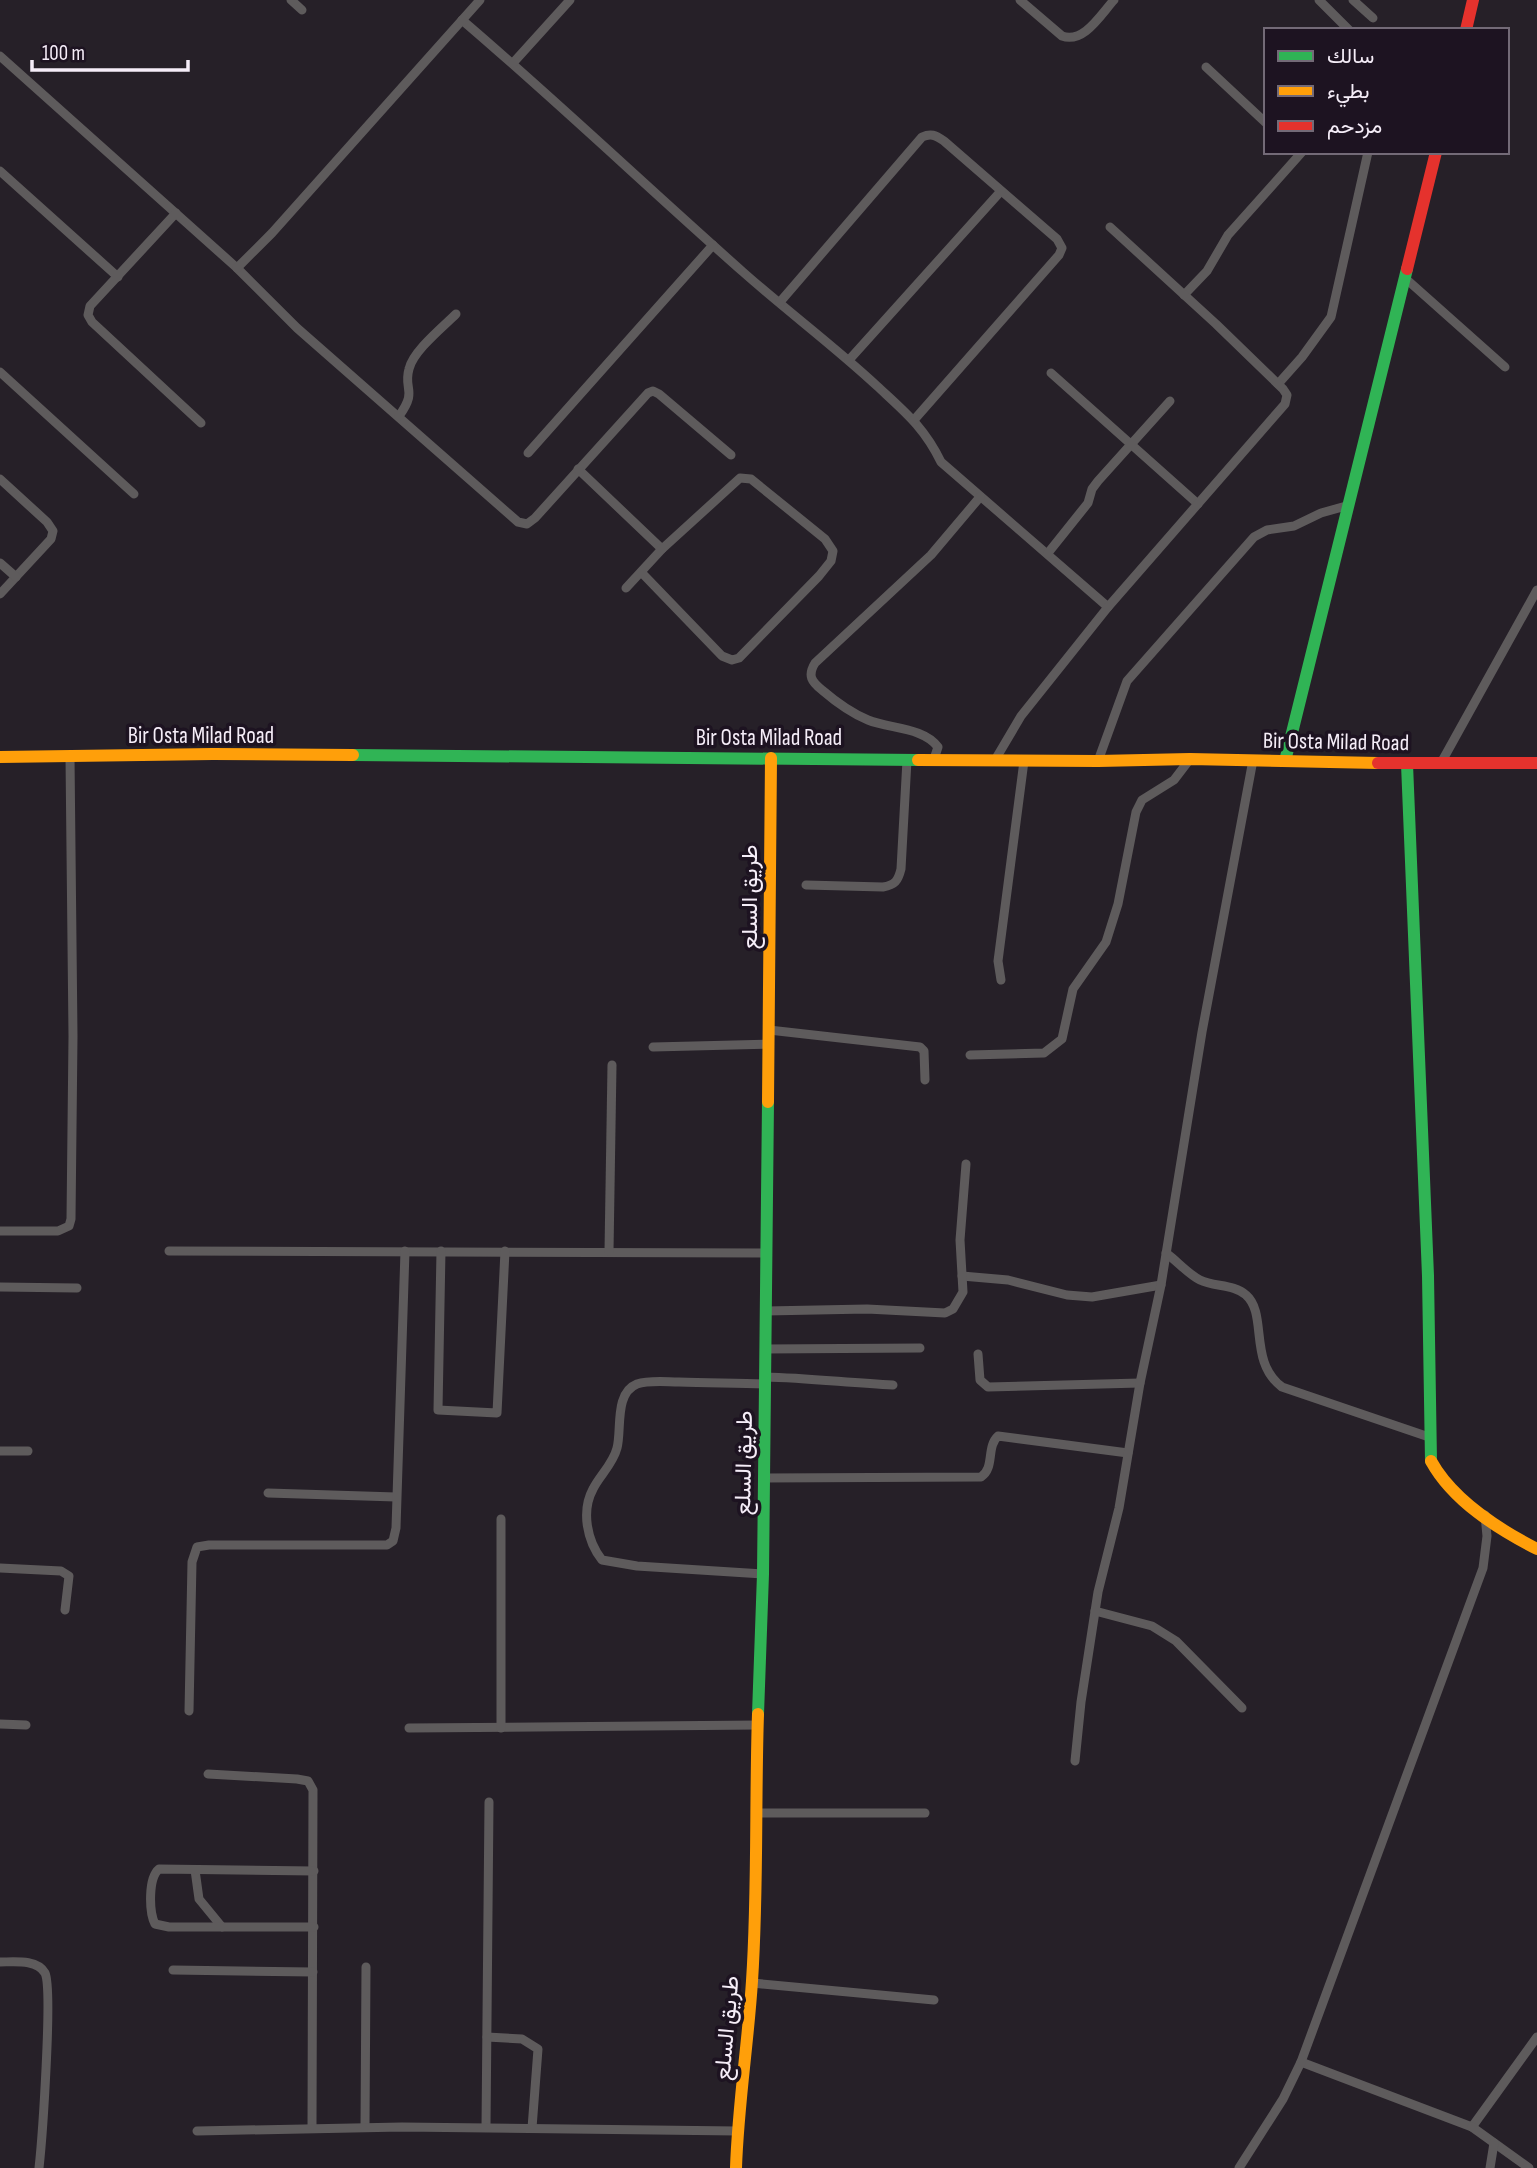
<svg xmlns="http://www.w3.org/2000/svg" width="1537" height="2168" font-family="'Sofia Sans Condensed',Vazirmatn,sans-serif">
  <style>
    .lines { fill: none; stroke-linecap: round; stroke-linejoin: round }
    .street { stroke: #5e5b5c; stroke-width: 9 }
    .fast { stroke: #30b455; stroke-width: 12 }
    .slow { stroke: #ff9f0a; stroke-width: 12 }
    .jam { stroke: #e5322d; stroke-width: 12 }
    .labels { text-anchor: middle; stroke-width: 7; stroke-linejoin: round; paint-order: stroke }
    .street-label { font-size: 23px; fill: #f5edf8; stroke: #1d1321 }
  </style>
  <rect width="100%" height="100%" fill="#262028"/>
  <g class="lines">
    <g class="street">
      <polyline points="291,0 302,10"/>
      <path d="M1020 0 1062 36C1084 44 1101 14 1114 0"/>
      <polyline points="1319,0 1349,30"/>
      <polyline points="1353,0 1373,18"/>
      <path d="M462 20C558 102 649 189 743 272 787 311 834 346 877 386 905 412 924 427 941 462L1108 607"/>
      <polyline points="0,56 237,268 297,328 518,522 527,524 535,518 648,393 653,391 659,394 731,455"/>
      <polyline points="513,63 570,0"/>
      <polyline points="1206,67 1266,123"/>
      <polyline points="0,171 118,277"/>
      <polyline points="176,213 90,306 88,315 92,322 201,423"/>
      <polyline points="237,268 272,233 480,0"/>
      <polyline points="1405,278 1505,367"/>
      <polyline points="1184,295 1207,271 1228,235 1302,152"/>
      <path d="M780 302 922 137C931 133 935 135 944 141L1057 239 1062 248 1059 255 914 420"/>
      <polyline points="849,360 1001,191"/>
      <polyline points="0,372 134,494"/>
      <polyline points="1051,373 1198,504"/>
      <polyline points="1278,384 1302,357 1331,317 1368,152"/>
      <path d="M399 416C418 390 403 390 409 369 413 351 443 327 456 314"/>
      <polyline points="528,453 713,245"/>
      <polyline points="578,469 662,549"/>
      <polyline points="0,479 47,522 53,531 51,539 0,594"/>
      <polyline points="1048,553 1088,503 1092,489 1098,481 1170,401"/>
      <polyline points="0,563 16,577"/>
      <polyline points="626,588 662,549 740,478 751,479 825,539 833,551 831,561 819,576 739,658 732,660 722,656 641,572"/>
      <path d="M934 759 938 747C923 727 890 729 868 720 851 713 836 702 822 690 812 682 807 676 815 663L931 555 980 497"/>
      <polyline points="995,760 1021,716 1108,607 1285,404 1287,395 1283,389 1216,324 1110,227"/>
      <polyline points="1098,761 1127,681 1254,537 1267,530 1294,526 1321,513 1346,506"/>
      <polyline points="1441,763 1537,590"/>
      <path d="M806 885 883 887C895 885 898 881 901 869L907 760"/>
      <polyline points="1001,980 998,961 1024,761"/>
      <polyline points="769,1030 920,1047 924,1051 925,1080"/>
      <polyline points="653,1047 769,1044"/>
      <polyline points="970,1055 1044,1053 1062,1039 1073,989 1106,942 1118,904 1136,812 1142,800 1174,780 1190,759"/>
      <polyline points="0,1231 58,1231 69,1226 71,1219 73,1036 70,757"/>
      <polyline points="169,1251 767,1253"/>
      <polyline points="441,1251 438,1410 497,1413 505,1251"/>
      <polyline points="609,1251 612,1065"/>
      <path d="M1166 1253C1177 1261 1188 1274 1200 1280 1214 1287 1234 1284 1246 1295 1268 1314 1248 1362 1282 1387L1429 1437"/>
      <polyline points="962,1276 1008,1280 1067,1295 1092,1297 1161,1285"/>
      <polyline points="0,1287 77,1288"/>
      <polyline points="766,1311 867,1309 945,1313 953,1309 963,1292 960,1240 966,1164"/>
      <polyline points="765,1349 920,1348"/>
      <polyline points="978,1354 980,1380 988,1387 1140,1383"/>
      <path d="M765 1377C808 1378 850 1383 893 1385"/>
      <polyline points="0,1451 28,1451"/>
      <path d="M764 1478 981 1477C995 1468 986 1447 998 1436L1128 1453"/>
      <polyline points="268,1493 396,1497"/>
      <polyline points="0,1568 61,1571 69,1576 65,1610"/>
      <path d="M763 1574 637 1566 602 1560C587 1541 581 1511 593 1489 600 1475 613 1464 617 1448 622 1430 614 1393 637 1384 649 1380 666 1382 679 1382 708 1383 736 1383 765 1384"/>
      <polyline points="1095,1611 1152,1626 1176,1641 1242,1708"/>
      <polyline points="189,1711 192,1562 197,1547 209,1545 387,1545 393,1541 396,1528 405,1251"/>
      <polyline points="0,1724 26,1725"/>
      <polyline points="409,1728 758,1725"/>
      <polyline points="501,1728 501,1519"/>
      <polyline points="1075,1761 1081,1702 1098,1592 1119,1508 1140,1383 1161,1285 1202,1032 1253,760"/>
      <polyline points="208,1774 297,1779 308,1781 313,1790 312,2128"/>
      <polyline points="758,1813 925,1813"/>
      <polyline points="195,1870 199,1899 222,1927"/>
      <path d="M314 1927H169L155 1924C149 1912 148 1878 159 1869L314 1871"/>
      <path d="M0 1962C14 1962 37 1959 45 1973 53 1989 42 2141 39 2168"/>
      <polyline points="173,1970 313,1972"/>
      <polyline points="752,1983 934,2000"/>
      <polyline points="487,2037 522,2039 538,2049 532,2128"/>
      <polyline points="1301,2062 1472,2127 1537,2037"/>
      <polyline points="365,2127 366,1967"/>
      <polyline points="486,2127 489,1802"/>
      <polyline points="1472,2127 1529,2168"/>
      <polyline points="197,2131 402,2127 737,2131"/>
      <polyline points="1239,2168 1283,2099 1301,2062 1483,1568 1487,1536 1485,1515"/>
      <polyline points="1490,2168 1494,2143"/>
    </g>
    <g class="fast">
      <polyline points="353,755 918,760"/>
      <polyline points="1285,761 1407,269"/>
      <polyline points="1407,764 1428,1276 1431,1461"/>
      <polyline points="758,1714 763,1574 768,1102"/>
    </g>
    <g class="slow">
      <polyline points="0,757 213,754 353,755"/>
      <polyline points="918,760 1098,761 1190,759 1378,763"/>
      <polyline points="768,1102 771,758"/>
      <path d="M1431 1461C1453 1501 1498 1529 1537 1549"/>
      <path d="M736 2168C738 2105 748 2044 752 1981 758 1892 755 1803 758 1714"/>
    </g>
    <g class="jam">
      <polyline points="1466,30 1473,0"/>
      <polyline points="1407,269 1436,152"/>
      <polyline points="1378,763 1537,763"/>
    </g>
  </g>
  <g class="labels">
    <g class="street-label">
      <text x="201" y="743">Bir Osta Milad Road</text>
      <text x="769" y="745">Bir Osta Milad Road</text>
      <text transform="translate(1336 741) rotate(1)" y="8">Bir Osta Milad Road</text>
      <text transform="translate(749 897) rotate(-90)" y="8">طريق السلع</text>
      <text transform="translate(743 1463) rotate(-89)" y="8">طريق السلع</text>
      <text transform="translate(726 2028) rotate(-85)" y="8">طريق السلع</text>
    </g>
  </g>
  <rect x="1264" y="28" width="245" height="126" fill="#1d1321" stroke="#736a77" stroke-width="2"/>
  <rect x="1278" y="51" width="35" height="10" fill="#30b455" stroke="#736a77" stroke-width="2"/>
  <text x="1327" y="63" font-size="21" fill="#f5edf8">سالك</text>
  <rect x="1278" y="86" width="35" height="10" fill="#ff9f0a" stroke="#736a77" stroke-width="2"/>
  <text x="1327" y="98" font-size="21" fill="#f5edf8">بطيء</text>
  <rect x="1278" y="121" width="35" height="10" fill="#e5322d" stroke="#736a77" stroke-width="2"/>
  <text x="1327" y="133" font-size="21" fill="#f5edf8">مزدحم</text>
  <path d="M32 60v10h156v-10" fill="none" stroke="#f5edf8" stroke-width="3.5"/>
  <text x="42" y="60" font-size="21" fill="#f5edf8" stroke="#1d1321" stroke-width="5" paint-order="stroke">100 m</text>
</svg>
